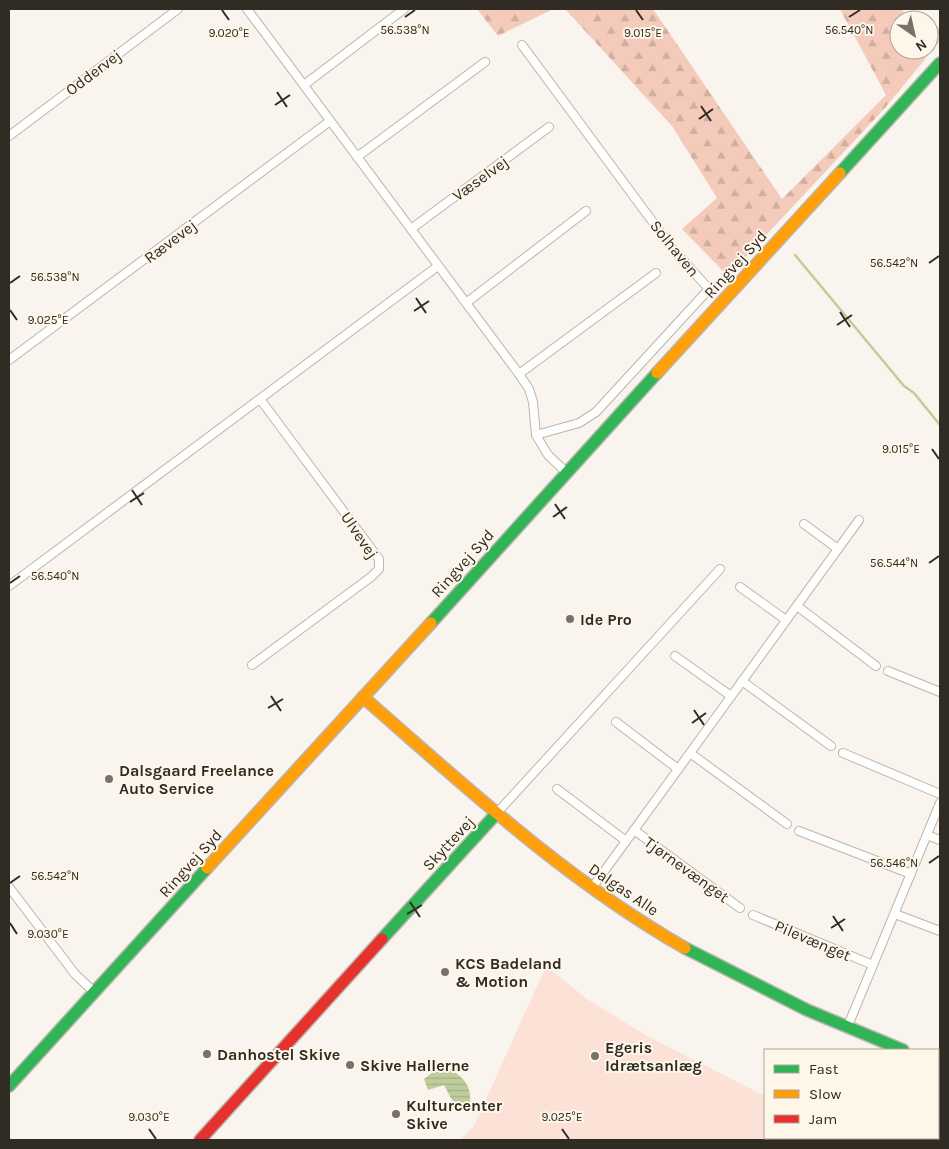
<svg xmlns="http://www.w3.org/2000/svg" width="949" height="1149" font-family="Karla,sans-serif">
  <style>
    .forest { fill: url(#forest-firs) }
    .garden { fill: #fbe1d6 }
    .water { fill: url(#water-rules) }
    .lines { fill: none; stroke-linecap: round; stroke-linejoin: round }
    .stream { stroke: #bfcc9b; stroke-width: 2.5 }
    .street-casing { stroke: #bab6af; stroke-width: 10 }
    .fast-casing { stroke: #bab6af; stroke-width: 14 }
    .slow-casing { stroke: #bab6af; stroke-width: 14 }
    .jam-casing { stroke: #bab6af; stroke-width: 14 }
    .street { stroke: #fefefc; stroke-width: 8 }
    .fast { stroke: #30b455; stroke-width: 11 }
    .slow { stroke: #ff9f0a; stroke-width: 11 }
    .jam { stroke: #e5322d; stroke-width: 11 }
    .ticks { fill: none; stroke: #302b23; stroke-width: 2 }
    .poi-dot { fill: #76726a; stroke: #fef6e9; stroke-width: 2 }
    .labels { text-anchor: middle; stroke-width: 4; stroke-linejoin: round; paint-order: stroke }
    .street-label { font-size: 16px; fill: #302b23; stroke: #fef6e9 }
    .poi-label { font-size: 16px; font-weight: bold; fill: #302b23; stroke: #fef6e9; text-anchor: start }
    .ticks-label { font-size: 12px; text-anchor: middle; fill: #302b23; stroke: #fef6e9; stroke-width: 4; stroke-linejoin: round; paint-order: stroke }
  </style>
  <defs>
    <pattern id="forest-firs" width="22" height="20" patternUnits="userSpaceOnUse" patternTransform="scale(1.25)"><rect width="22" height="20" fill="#f4caba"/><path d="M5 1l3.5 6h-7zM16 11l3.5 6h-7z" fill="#d2aea0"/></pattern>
    <pattern id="water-rules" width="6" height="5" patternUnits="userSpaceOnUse" patternTransform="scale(1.25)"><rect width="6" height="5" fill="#bfcc9b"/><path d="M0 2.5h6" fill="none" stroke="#a4af85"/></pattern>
  </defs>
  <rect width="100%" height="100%" fill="#f9f5ee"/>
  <g class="forest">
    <polygon points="477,9 553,9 498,36"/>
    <polygon points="565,9 653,9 782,199 886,95 840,9 902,9 908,20 899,20 899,50 929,50 929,37 940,25 940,41 884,109 728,276 682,229 717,198 672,126"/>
  </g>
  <polygon class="garden" points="546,966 587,999 647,1036 765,1096 765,1138 865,1138 871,1140 460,1140 474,1126"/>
  <path class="water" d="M447 1068C463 1076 472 1085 470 1104L463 1109 454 1104 444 1085 428 1090 424 1079 433 1072Z"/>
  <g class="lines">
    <polyline class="stream" points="795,255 904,386 914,393 940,425"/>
    <defs>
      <g id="street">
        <polyline points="247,9 519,374 529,389 533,402 536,435 548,455 567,473"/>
        <polyline points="522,45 672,248 709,289 596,412 579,423 536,435"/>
        <polyline points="304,85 404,9"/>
        <polyline points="9,136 178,9"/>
        <polyline points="357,157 485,62"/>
        <polyline points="411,229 549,127"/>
        <polyline points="466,303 586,211"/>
        <polyline points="9,360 330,121"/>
        <polyline points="519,374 656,273"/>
        <polyline points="804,524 838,549"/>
        <polyline points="9,586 438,266"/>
        <polyline points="740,587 786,620"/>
        <polyline points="797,606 876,666"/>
        <polyline points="675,656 731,696"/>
        <polyline points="252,665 371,577 379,569 379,559 260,399"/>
        <polyline points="888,671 940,692"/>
        <polyline points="742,681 831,746"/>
        <polyline points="616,722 678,769"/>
        <polyline points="690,753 787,824"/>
        <polyline points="843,753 940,794"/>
        <polyline points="557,789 626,841"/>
        <polyline points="496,814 720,569"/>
        <polyline points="634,830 740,908"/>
        <polyline points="799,831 911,874"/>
        <polyline points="927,835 940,840"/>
        <polyline points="9,887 75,974 94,992"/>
        <polyline points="592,888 859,520"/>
        <polyline points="895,914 940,931"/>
        <polyline points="753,915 873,965"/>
        <polyline points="847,1028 940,803"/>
      </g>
      <g id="fast">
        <polyline points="840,173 940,63"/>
        <polyline points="431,623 657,373"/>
        <polyline points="382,939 496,814"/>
        <polyline points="685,948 807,1010 903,1050"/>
        <polyline points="9,1086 207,868"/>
      </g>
      <g id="slow">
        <polyline points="657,373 840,173"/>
        <path d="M363 697C466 787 566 880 685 948"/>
        <polyline points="207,868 431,623"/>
        <polyline points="938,1062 940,1063"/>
        <polyline points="887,1140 888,1138"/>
      </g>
      <polyline id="jam" points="200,1140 382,939"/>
    </defs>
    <use href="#street" class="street-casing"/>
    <use href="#fast" class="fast-casing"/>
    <use href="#slow" class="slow-casing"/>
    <use href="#jam" class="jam-casing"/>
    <use href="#street" class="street"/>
    <use href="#fast" class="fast"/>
    <use href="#slow" class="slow"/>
    <use href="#jam" class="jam"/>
  </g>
  <path class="ticks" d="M222 10 229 20M636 10 643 20M405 17 415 10M849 17 860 10M277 92 287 107M275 105 290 95M701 106 711 121M699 119 713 109M929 263 939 256M10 283 20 276M416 298 426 313M10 310 17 320M414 311 429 301M840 312 850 327M837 325 852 315M932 449 939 459M132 490 142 505M130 502 144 493M555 504 565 519M553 517 567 507M929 563 939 556M10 583 20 576M271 696 281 711M268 708 283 699M694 710 704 725M692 723 706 713M929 863 939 856M10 883 20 876M410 902 420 917M407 914 422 905M833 916 843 931M10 923 17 934M831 928 845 919M149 1129 156 1139M562 1129 569 1139"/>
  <g class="poi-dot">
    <circle cx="570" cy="619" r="5"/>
    <circle cx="109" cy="779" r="5"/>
    <circle cx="445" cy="972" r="5"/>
    <circle cx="207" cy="1054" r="5"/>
    <circle cx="595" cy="1056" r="5"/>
    <circle cx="350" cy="1065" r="5"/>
    <circle cx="396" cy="1114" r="5"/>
  </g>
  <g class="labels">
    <g class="street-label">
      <text transform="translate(93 72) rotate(-37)" y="6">Oddervej</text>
      <text transform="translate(480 178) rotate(-36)" y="6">Væselvej</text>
      <text transform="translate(170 241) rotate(-37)" y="6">Rævevej</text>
      <text transform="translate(675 248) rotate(51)" y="6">Solhaven</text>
      <text transform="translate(735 264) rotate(-48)" y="6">Ringvej Syd</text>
      <text transform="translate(360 535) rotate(56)" y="6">Ulvevej</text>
      <text transform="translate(462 563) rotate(-48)" y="6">Ringvej Syd</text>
      <text transform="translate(448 843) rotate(-47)" y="6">Skyttevej</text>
      <text transform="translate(190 863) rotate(-48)" y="6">Ringvej Syd</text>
      <text transform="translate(687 869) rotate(36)" y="6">Tjørnevænget</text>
      <text transform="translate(624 889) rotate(34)" y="6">Dalgas Alle</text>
      <text transform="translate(813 940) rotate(23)" y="6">Pilevænget</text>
    </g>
    <g class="poi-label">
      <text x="580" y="625">Ide Pro</text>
      <text x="119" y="776">Dalsgaard Freelance<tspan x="119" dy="18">Auto Service</tspan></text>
      <text x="455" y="969">KCS Badeland<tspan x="455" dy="18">&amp; Motion</tspan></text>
      <text x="605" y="1053">Egeris<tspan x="605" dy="18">Idrætsanlæg</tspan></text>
      <text x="217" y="1060">Danhostel Skive</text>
      <text x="360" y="1071">Skive Hallerne</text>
      <text x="406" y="1111">Kulturcenter<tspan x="406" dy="18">Skive</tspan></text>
    </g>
  </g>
  <g class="ticks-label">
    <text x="405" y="34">56.538°N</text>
    <text x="849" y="34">56.540°N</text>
    <text x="643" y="37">9.015°E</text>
    <text x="229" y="37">9.020°E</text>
    <text x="894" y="267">56.542°N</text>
    <text x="55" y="281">56.538°N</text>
    <text x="48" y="324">9.025°E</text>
    <text x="901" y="453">9.015°E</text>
    <text x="894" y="567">56.544°N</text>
    <text x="55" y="580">56.540°N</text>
    <text x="894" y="867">56.546°N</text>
    <text x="55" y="880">56.542°N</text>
    <text x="48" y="938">9.030°E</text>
    <text x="149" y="1121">9.030°E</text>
    <text x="562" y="1121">9.025°E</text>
  </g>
  <rect width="949" height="1149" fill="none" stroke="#302b23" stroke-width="20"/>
  <rect x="764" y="1049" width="175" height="90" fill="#fef6e9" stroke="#aca59a"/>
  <rect x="774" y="1065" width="25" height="8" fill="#30b455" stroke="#aca59a"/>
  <text x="809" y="1074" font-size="15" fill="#302b23">Fast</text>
  <rect x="774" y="1090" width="25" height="8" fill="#ff9f0a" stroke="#aca59a"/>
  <text x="809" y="1099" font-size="15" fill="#302b23">Slow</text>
  <rect x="774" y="1115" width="25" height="8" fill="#e5322d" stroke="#aca59a"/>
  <text x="809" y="1124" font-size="15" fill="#302b23">Jam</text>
  <g transform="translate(914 35) rotate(146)"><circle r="24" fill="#fef6e9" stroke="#aca59a"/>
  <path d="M0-4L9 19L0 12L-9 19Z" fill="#76726a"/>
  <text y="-8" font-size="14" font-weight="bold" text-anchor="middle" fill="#302b23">N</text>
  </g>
</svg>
